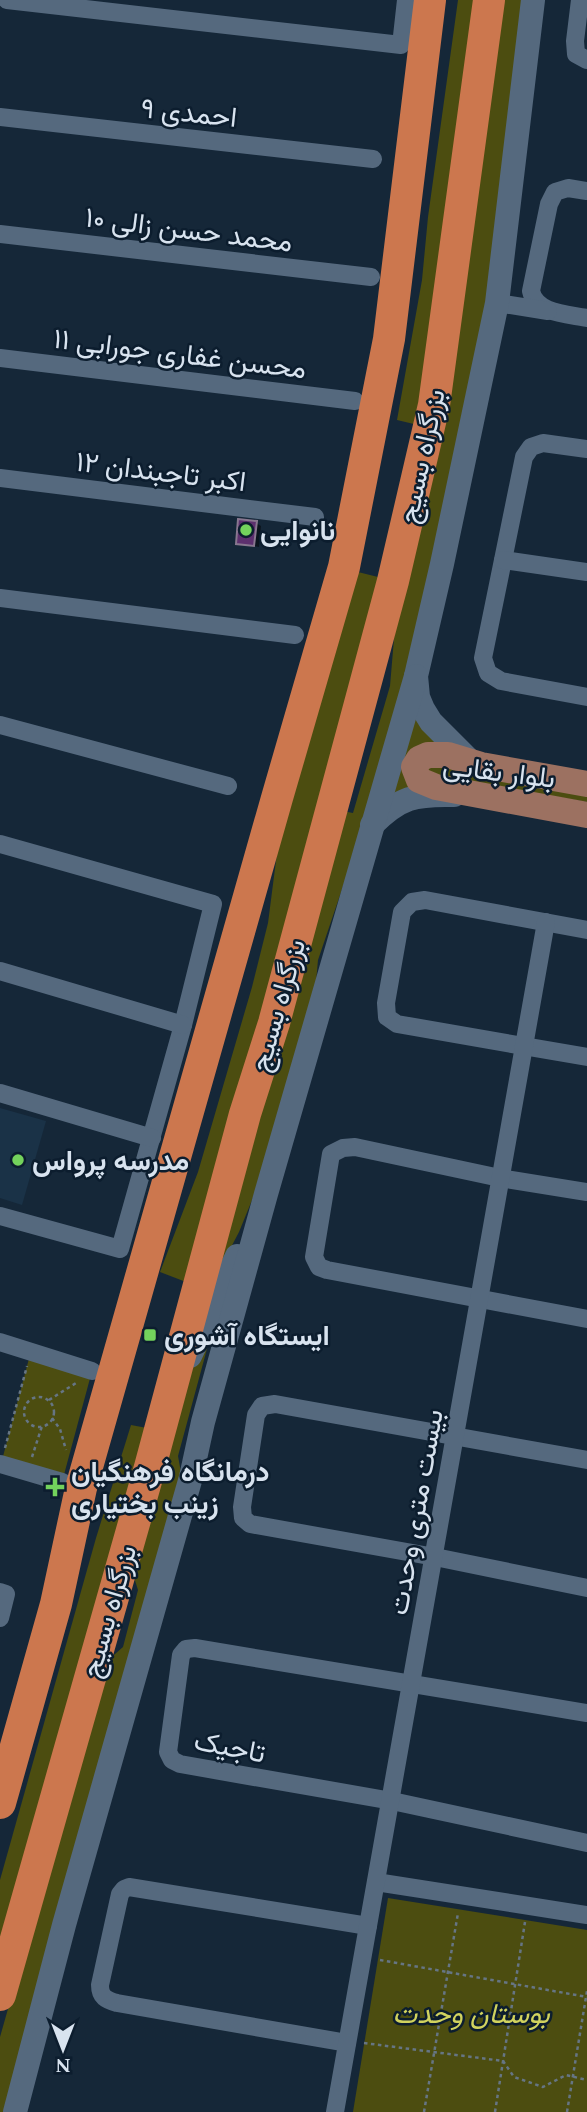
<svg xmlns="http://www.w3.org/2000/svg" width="587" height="2112" font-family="Spectral,Vazirmatn,serif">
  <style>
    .built { fill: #1a3247 }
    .green { fill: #4c4d10 }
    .shadow { fill: #0007 }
    .building { fill: #5d306e; stroke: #88778f; stroke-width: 2 }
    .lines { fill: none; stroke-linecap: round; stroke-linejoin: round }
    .path { stroke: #667584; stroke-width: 2.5; stroke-dasharray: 3.5 3.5; stroke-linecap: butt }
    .street { stroke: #55697e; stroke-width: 18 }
    .secondary { stroke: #55697e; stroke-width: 24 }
    .primary { stroke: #9c7161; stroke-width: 26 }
    .highway { stroke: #cc774e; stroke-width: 32 }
    .poi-dot { fill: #73d25c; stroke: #0c1d2e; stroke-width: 2.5 }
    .labels { text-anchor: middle; stroke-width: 5; stroke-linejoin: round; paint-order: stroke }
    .street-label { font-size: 28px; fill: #d8e3ef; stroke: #0c1d2e }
    .poi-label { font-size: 28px; font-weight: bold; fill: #d8e3ef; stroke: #0c1d2e; text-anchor: start }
    .park-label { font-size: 28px; font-style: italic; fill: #d1d35e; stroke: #0c1d2e }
  </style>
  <rect width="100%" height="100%" fill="#152738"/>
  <polygon class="built" points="0,1108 46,1121 22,1205 0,1198"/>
  <g class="green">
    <polygon points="458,0 477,0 418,425 397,420 422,280 428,217"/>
    <polygon points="502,0 526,0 492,272 430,591 357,845 318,960 314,1004 265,1168 239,1232 206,1295 342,811 353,813 390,686 395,627"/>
    <polygon points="358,572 382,578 186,1282 160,1272 198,1172 252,987 268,923 277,853"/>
    <polygon points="415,709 449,747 412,785 384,804"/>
    <polygon points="432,764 587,795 587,802 428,775 427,765"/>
    <polygon points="224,1286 178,1456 182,1478 4,2112 0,2112 0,2037 107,1661 123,1647 138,1590 132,1571 177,1410"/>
    <polygon points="31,1351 92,1371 62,1482 1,1464"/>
    <polygon points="131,1425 147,1428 0,1955 0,1880 96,1538"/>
    <polygon points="388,1898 587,1930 587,2112 353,2112"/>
  </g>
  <polygon class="shadow" points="256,523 261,526 259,547 237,543"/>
  <polygon class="building" points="238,519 257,521 254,546 236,544"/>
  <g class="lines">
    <g class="path">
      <circle cx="39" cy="1412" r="15"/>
      <polyline points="49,1400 76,1383"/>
      <polyline points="52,1418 60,1429 66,1450"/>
      <polyline points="5,1448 27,1366"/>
      <polyline points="32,1457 42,1426"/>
      <polyline points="380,1960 587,1997"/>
      <polyline points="364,2043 503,2061 514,2077 543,2087 566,2075 587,2080"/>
      <polyline points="424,2112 458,1913"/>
      <polyline points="495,2112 525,1922"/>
      <polyline points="567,2112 587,1991"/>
    </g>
    <g class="street">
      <polyline points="7,0 401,45 406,0"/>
      <polyline points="580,0 575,41 576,54 587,60"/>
      <polyline points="0,117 373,159"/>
      <path d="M587 191 568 188 555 192 549 204 531 291C536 314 568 314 587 318"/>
      <polyline points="0,234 371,277"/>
      <polyline points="497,303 548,311"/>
      <polyline points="0,358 355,401"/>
      <polyline points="587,449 543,443 531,447 524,457 483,658 488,673 501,681 587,697"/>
      <polyline points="0,478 315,517"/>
      <polyline points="503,560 587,572"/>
      <polyline points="0,598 295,635"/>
      <polyline points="0,725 228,786"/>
      <polyline points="0,844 213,904 183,1025 120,1249 0,1216"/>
      <polyline points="587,930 425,900 412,902 402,912 386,1003 387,1017 397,1024 587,1057"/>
      <polyline points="0,971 183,1025"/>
      <polyline points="0,1093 152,1138"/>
      <polyline points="587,1192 500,1178 355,1147 343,1148 331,1154 314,1257 319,1267 327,1270 587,1319"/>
      <polyline points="0,1342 92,1371"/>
      <polyline points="587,1460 275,1404 262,1406 256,1415 242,1507 243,1518 250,1524 435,1557 587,1588"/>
      <polyline points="0,1464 62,1482"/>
      <polyline points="0,1592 6,1594 0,1618"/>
      <polyline points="587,1713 195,1648 186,1649 181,1655 168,1752 172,1760 180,1764 392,1801 587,1843"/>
      <polyline points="376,1882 587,1915"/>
      <path d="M347 2043 117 2003C106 2000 100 1997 100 1985L120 1894 124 1889 129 1887 368 1926"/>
      <polyline points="335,2112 546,922"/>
    </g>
    <g class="secondary">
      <polyline points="469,760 431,722 423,709 418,697 416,676 442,564 497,303 533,0"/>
      <path d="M372 825C400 797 415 794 454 795"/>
      <polyline points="190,1356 237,1256"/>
      <polyline points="15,2112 64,1925 191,1477 203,1422 266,1194 416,676"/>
    </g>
    <polyline class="primary" points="587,784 481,765 448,755 428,755 419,759 414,767 419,780 436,787 587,815"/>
    <g class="highway">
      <polyline points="0,1803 56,1604 81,1488 277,798 344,567 389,339 430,0"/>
      <polyline points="0,1995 150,1467 245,1114 274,1023 393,581 434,405 489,0"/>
    </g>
  </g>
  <g class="poi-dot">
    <circle cx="246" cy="530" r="7"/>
    <circle cx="18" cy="1160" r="7"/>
    <rect x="143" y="1328" width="14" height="14" rx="3.5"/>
    <path d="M51.5 1476.5h7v7h7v7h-7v7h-7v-7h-7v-7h7z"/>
  </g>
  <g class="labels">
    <g class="street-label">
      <text transform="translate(189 112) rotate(6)" y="10">احمدی ۹</text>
      <text transform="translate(189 229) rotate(7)" y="10">محمد حسن زالی ۱۰</text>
      <text transform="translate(180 353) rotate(7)" y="10">محسن غفاری جورابی ۱۱</text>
      <text transform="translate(421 456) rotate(-78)" y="10">بزرگراه بسیج</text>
      <text transform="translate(161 471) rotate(7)" y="10">اکبر تاجبندان ۱۲</text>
      <text transform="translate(499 771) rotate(7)" y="10">بلوار بقایی</text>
      <text transform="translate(277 1005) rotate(-74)" y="10">بزرگراه بسیج</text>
      <text transform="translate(415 1512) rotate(-80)" y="10">بیست متری وحدت</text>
      <text transform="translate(108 1611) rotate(-74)" y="10">بزرگراه بسیج</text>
      <text transform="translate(230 1746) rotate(11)" y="10">تاجیک</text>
    </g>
    <g class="poi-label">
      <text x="260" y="540">نانوایی</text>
      <text x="32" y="1170">مدرسه پرواس</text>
      <text x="164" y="1345">ایستگاه آشوری</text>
      <text x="71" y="1481">درمانگاه فرهنگیان<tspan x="71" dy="32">زینب بختیاری</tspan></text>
    </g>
    <g class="park-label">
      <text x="471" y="2023">بوستان وحدت</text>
    </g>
  </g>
  <g transform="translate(63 2049) rotate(180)" stroke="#0c1d2e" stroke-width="5" paint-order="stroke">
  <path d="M0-5L12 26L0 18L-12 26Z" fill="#d8e3ef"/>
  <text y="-10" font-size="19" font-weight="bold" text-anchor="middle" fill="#d8e3ef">N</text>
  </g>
</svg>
